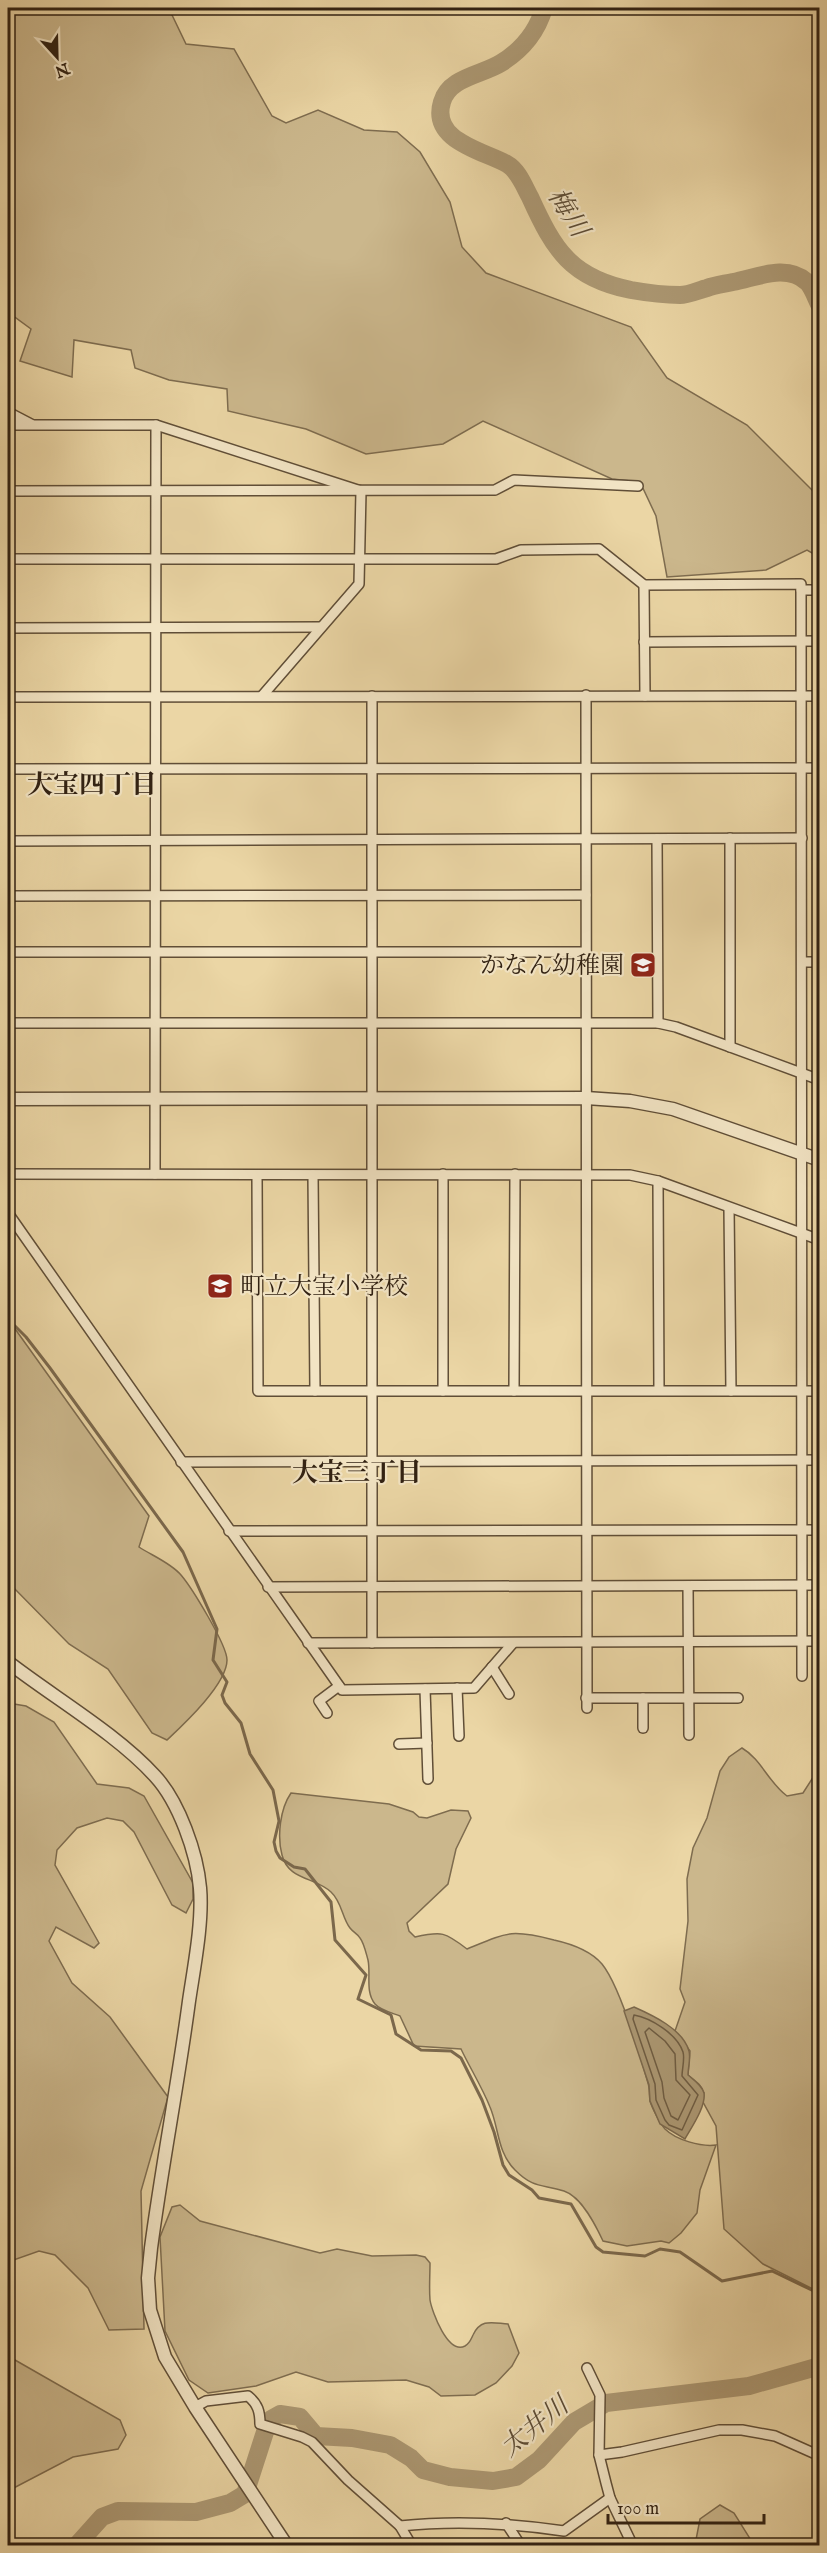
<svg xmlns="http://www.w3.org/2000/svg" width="827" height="2553" font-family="'IM FELL English','Noto Serif JP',serif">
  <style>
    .green { fill: #cbb78c; stroke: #7e6c4f; stroke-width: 1.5 }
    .water { fill: #ac9873; stroke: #7b684c; stroke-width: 1.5 }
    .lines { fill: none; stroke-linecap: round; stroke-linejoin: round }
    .shore { stroke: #6e5c42; stroke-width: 1.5 }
    .stream { stroke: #7b684c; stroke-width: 3 }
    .river { stroke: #ac9873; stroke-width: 18 }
    .minor-casing { stroke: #604e37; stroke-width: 12 }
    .tertiary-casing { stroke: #604e37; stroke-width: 15 }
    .minor { stroke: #f2e4c4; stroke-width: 9 }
    .tertiary { stroke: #f2e4c4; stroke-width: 12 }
    .labels { text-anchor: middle; stroke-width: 4.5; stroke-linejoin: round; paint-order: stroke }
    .poi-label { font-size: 24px; fill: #312112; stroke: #f2e4c4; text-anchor: end }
    .water-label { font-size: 26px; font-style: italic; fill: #5c4b34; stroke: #f2e4c4 }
    .neighbourhood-label { font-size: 26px; font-weight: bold; fill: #312112; stroke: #f2e4c4 }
  </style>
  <rect width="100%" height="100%" fill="#ebd6a5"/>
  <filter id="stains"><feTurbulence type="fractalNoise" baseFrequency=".00333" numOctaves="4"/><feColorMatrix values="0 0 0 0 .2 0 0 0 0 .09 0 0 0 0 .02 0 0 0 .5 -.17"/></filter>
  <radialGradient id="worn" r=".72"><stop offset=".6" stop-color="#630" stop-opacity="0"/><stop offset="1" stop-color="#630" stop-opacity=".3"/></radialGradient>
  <g class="green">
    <polygon points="8,8 160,8 172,15 186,44 234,49 272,116 286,123 318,110 364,130 397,132 420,152 450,202 462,247 486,273 631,327 667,378 747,425 819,497 819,557 807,550 766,570 667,577 656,516 640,482 612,479 483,421 443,444 366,454 306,429 228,411 227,389 169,380 135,368 131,350 74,340 72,377 20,361 31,329 8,312"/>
    <path d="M8 1319 149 1516 139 1547C151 1555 171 1563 181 1575 192 1588 227 1645 227 1660 227 1684 184 1724 167 1740L152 1733 108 1669 69 1644 8 1582Z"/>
    <polygon points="8,1703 26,1706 54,1722 97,1784 129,1788 144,1796 193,1883 193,1899 186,1913 172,1905 134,1832 123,1821 107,1818 77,1828 57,1850 55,1865 99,1943 94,1948 56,1927 49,1941 72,1983 110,2017 168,2097 141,2191 144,2329 109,2330 88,2288 55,2255 39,2251 8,2262"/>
    <path d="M742 1748C761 1759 769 1783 787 1796L803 1793 819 1768V2292L763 2264 724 2229 716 2126 703 2102 704 2093 700 2086 688 2075 690 2051 675 2031 685 2002 680 1989 688 1921 687 1879 693 1848 707 1818 720 1771 729 1757Z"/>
    <path d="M291 1793 389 1804 413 1812 419 1817 427 1818 451 1810 468 1811 471 1818 456 1849 448 1884 407 1923 409 1931 415 1937C442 1931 445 1932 467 1949 508 1932 511 1929 554 1940 572 1944 590 1950 602 1964 619 1985 640 2055 648 2083 650 2089 649 2095 650 2101 652 2108 660 2123 665 2129 676 2140 701 2147 716 2145L700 2190 697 2213 681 2233 669 2243 661 2241 627 2246 603 2241C596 2226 582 2197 564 2191 542 2184 534 2189 515 2170 497 2152 499 2128 490 2107 482 2087 470 2068 461 2049L414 2046 400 2016C392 2013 380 2010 375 2004 365 1992 371 1974 368 1960 366 1953 364 1943 360 1938 358 1934 353 1932 350 1928 342 1918 342 1902 331 1892 315 1877 288 1880 282 1855 277 1836 280 1809 291 1793Z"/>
    <path d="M180 2205 200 2221 320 2253 337 2249 372 2256 416 2255 425 2257 430 2263C430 2275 429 2288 430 2300 432 2312 448 2355 465 2346 470 2343 471 2339 473 2335 481 2318 493 2323 508 2324L519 2353 512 2366 496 2383 475 2395 441 2396 429 2387 406 2380 328 2382 296 2372 256 2386 208 2393 189 2380 165 2331 160 2237 172 2207Z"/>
    <polygon points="8,2356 120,2420 126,2435 118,2449 73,2457 8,2491"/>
    <polygon points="720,2505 734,2513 754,2545 695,2545 700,2519"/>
  </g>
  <path class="water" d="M634 2007C652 2015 683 2029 689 2051 691 2057 688 2068 688 2075 694 2080 702 2085 704 2093 706 2107 691 2128 685 2139L660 2124 650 2101 649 2085 624 2011Z"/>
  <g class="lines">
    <g class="shore">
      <path d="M634 2015C651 2018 677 2034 683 2052 685 2059 682 2069 682 2076L698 2095 682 2130 669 2125 665 2120 656 2100 655 2084 633 2019Z"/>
      <polygon points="649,2028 665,2041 675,2054 676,2080 690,2095 678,2120 671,2116 664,2098 662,2082 645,2032"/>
    </g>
    <polyline class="stream" points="8,1319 26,1337 50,1368 183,1552 217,1629 213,1660 227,1682 222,1695 225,1703 241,1723 250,1754 273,1790 279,1821 274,1842 276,1851 280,1858 294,1867 305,1869 331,1902 335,1940 366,1975 358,1999 391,2015 396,2034 421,2050 451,2051 461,2058 482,2100 494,2132 503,2165 509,2175 532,2190 539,2198 571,2204 596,2247 603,2252 645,2256 660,2249 680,2252 722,2281 772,2271 820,2294"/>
    <g class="river">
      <path d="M544 8C537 32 522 50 501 63 482 75 449 77 442 102 430 141 484 151 507 164 518 170 524 186 530 197 554 250 571 278 631 290 648 293 665 295 680 295 688 295 699 290 707 288 715 285 724 284 733 282 756 278 786 263 807 282 813 288 816 299 820 306"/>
      <polyline points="76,2546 102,2517 118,2511 196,2512 230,2503 245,2494 265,2432 271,2419 280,2414 300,2417 316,2436 352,2438 390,2445 411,2458 423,2470 450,2477 493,2481 516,2477 539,2460 574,2422 606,2403 749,2386 820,2366"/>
    </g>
    <defs>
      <g id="minor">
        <polyline points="8,412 31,424"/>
        <polyline points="8,425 156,425 361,491 359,584 262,696"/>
        <polyline points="8,491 495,490 514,480 638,486"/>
        <polyline points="8,559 496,559 521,550 599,549 644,585 801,584 802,1676"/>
        <polyline points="644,585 645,696"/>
        <polyline points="801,590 820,590"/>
        <polyline points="8,628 321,627"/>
        <polyline points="644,642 820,641"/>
        <polyline points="586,695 587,1708"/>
        <polyline points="372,696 372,1643"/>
        <polyline points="8,697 820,696"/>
        <polyline points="8,769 820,768"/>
        <polyline points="657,839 658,1023"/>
        <polyline points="8,841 802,838"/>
        <polyline points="8,896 586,895"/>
        <polyline points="8,952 586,952"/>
        <polyline points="802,962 820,962"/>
        <polyline points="8,1023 658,1023 676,1027 820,1080"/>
        <polyline points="730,1047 730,838"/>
        <polyline points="8,1174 630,1175 658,1181 820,1240"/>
        <polyline points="155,1174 156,425"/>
        <polyline points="443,1174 443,1391"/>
        <polyline points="257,1175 258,1391 820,1391"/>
        <polyline points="313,1175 315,1391"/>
        <polyline points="658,1181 659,1390"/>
        <polyline points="729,1208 731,1391"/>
        <polyline points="8,1213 342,1690 474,1688 513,1643"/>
        <polyline points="514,1391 515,1174"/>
        <polyline points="181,1462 820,1460"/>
        <polyline points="229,1531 820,1530"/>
        <polyline points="688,1586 689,1735"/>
        <polyline points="268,1587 820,1585"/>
        <polyline points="308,1643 820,1641"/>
        <polyline points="492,1667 509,1694"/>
        <polyline points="457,1688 459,1736"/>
        <polyline points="425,1689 428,1779"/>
        <polyline points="586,1698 738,1698"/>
        <polyline points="643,1698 643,1728"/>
        <polyline points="327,1713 319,1701 339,1686"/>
        <polyline points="399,1744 427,1743"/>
        <polyline points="587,2368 600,2395 599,2455 606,2483 610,2498 633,2546"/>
        <path d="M195 2407 206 2401 248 2396C258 2404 260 2412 260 2424L302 2437 312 2442 348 2480 400 2526C456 2520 509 2523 564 2531L610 2498"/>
        <polyline points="599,2455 622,2452 719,2430 742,2430 775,2436 820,2456"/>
        <polyline points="506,2523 521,2546"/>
        <polyline points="400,2526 412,2546"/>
      </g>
      <g id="tertiary">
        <polyline points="8,1099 586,1098 630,1101 673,1109 820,1160"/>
        <path d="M8 1662C53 1697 117 1734 155 1776 179 1802 197 1853 200 1888 203 1922 194 1967 189 2001 178 2084 162 2165 151 2248L148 2278 150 2310 165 2357 195 2407 287 2546"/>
      </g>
    </defs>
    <use href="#minor" class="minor-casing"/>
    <use href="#tertiary" class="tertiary-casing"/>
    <use href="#minor" class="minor"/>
    <use href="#tertiary" class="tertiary"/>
  </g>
  <defs>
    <symbol id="school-square" viewBox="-11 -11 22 22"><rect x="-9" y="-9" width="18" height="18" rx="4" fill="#8f2418" stroke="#f2e4c4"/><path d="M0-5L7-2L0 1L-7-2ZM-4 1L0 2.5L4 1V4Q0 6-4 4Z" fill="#fff"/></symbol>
  </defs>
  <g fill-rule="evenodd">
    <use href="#school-square" x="628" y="950" width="30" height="30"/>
    <use href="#school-square" x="205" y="1271" width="30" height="30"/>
  </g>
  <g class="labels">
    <g class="poi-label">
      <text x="624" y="973">かなん幼稚園</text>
      <text x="240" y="1294" text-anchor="start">町立大宝小学校</text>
    </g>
    <g class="water-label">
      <text transform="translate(569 212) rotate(58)" y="9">梅川</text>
      <text transform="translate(534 2426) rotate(-39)" y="9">太井川</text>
    </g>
    <g class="neighbourhood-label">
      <text x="92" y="793">大宝四丁目</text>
      <text x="357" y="1481">大宝三丁目</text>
    </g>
  </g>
  <rect width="827" height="2553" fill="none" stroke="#ebd6a5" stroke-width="30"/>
  <rect x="9" y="9" width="809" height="2535" fill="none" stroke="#312112" stroke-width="3"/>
  <rect x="15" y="15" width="797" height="2523" fill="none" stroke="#312112" stroke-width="1.5"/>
  <g transform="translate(57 57) rotate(158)" stroke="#f2e4c4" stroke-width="4.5" paint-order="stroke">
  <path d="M0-4.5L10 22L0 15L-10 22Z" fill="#312112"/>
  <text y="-9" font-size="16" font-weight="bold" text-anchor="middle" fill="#312112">N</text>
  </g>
  <path d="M608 2514v9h156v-9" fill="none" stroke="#312112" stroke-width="3"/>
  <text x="617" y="2514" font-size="18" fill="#312112" stroke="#f2e4c4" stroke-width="4.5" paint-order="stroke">100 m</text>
  <rect width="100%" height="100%" filter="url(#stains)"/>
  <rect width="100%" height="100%" fill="url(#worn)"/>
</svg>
